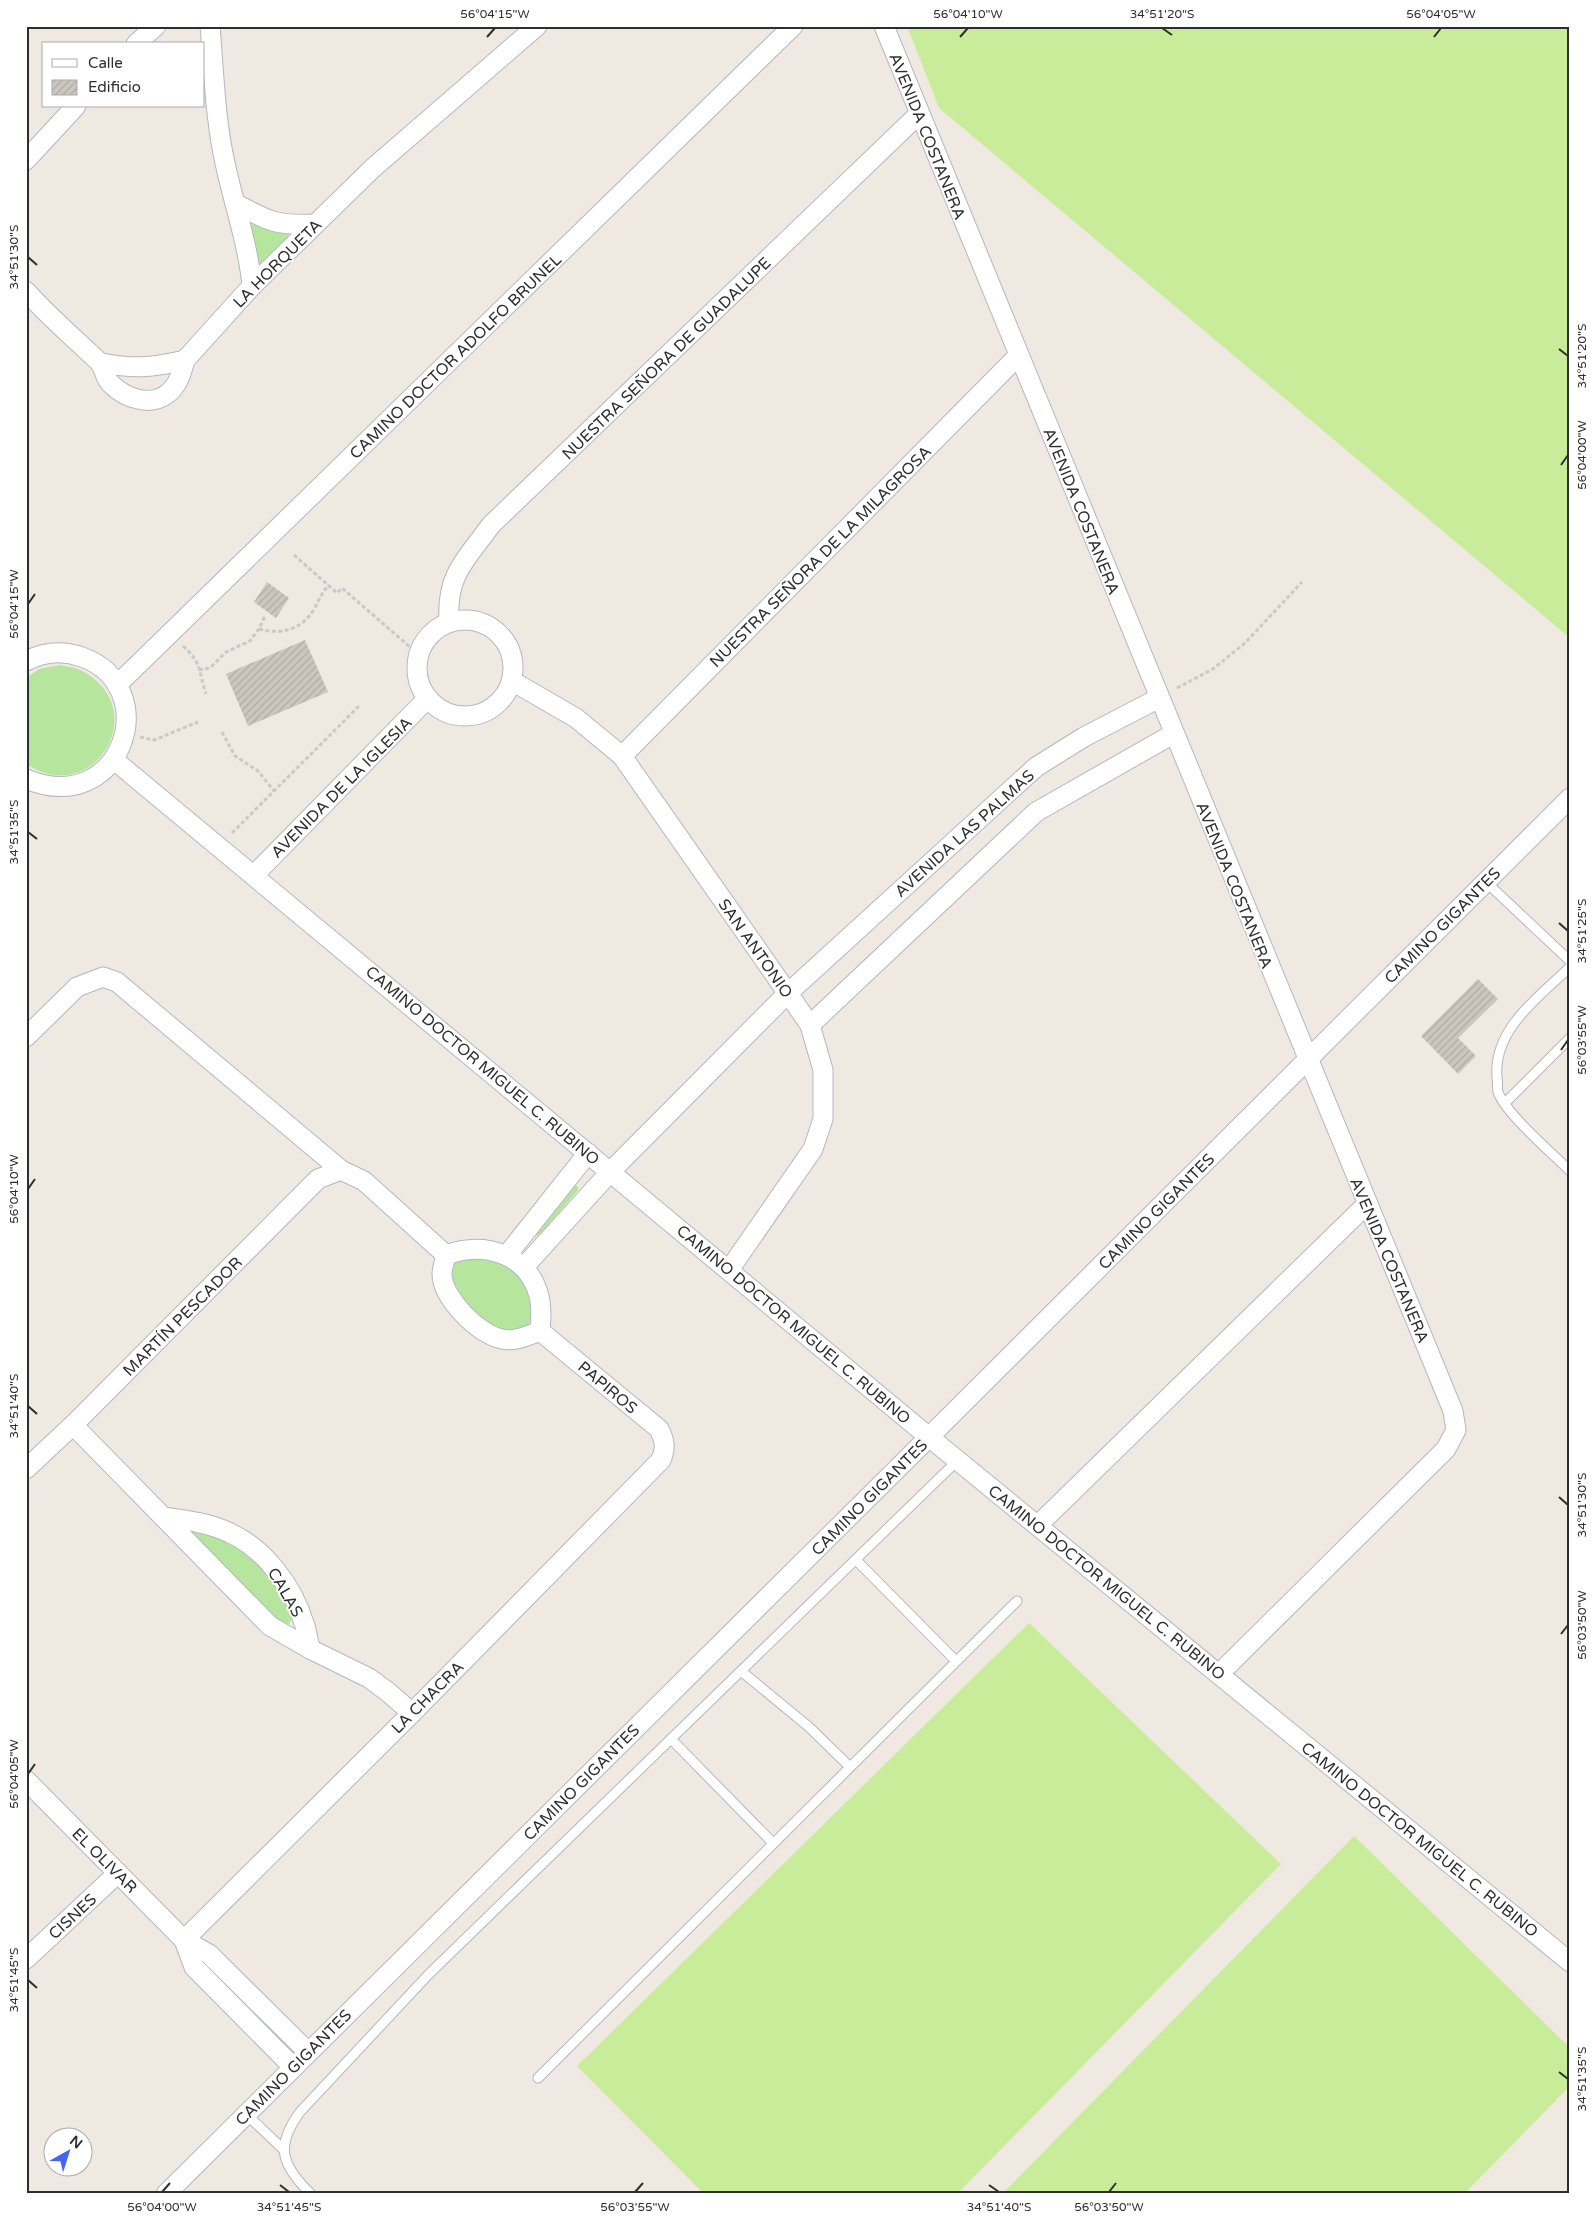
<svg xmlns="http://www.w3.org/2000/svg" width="1596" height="2220" font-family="'Varela Round',sans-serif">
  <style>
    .grass { fill: #b6e59e }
    .pitch { fill: #c9ec9a }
    .building { fill: url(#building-hatch) }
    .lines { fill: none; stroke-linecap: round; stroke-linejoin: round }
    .service-casing { stroke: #b4b7c1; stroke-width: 11 }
    .minor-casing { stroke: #b4b7c1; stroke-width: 21 }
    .path { stroke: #c9c9c9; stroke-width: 3; stroke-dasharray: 4 2.5; stroke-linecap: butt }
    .service { stroke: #fff; stroke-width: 9 }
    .minor { stroke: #fff; stroke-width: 19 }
    .ticks { fill: none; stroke: #2e2e2e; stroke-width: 2 }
    .labels { text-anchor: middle; stroke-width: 4; stroke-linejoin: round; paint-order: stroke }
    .street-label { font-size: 16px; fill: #2e2e2e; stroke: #fff }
    .neatline { fill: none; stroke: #2e2e2e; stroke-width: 2 }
    .ticks-label { font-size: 12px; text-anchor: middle; fill: #2e2e2e }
  </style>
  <defs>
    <pattern id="building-hatch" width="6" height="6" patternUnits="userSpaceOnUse" patternTransform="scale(1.25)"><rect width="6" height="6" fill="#cbc7bf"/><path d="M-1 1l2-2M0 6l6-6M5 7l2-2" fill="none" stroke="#afaba4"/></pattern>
  </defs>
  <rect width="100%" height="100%" fill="#efe9e1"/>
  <g class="grass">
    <polygon points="253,224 289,234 288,237 259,266 249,228"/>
    <path d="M60 665C67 667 76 667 82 671 153 708 95 809 26 764V678L39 669Z"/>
    <polygon points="574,1183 578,1187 578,1190 541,1234 535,1236 533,1233"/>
    <polygon points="463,1254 506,1262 527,1286 534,1311 528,1326 512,1332 486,1324 452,1292 449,1268 453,1261"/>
    <polygon points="193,1530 228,1539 271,1574 293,1617 289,1624 284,1626 279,1625 191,1533"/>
  </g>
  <g class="pitch">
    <polygon points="907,26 1570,26 1570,638 939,108"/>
    <polygon points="1029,1623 1281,1864 957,2194 704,2194 577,2066"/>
    <polygon points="1354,1836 1570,2048 1570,2086 1464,2194 1002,2194"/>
  </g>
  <g class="building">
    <polygon points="267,582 289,598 276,618 254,602"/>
    <polygon points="305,640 328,692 248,726 226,674"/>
    <polygon points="1478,979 1498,999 1458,1038 1476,1056 1458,1074 1421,1036"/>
  </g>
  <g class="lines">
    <defs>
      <g id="service">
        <polyline points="1486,882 1570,961"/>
        <path d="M1570 967C1539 997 1493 1029 1497 1077 1498 1082 1497 1088 1498 1092 1506 1114 1552 1153 1570 1171"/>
        <polyline points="1505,1103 1570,1038"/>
        <polyline points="856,1560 956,1661"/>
        <polyline points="741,1671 809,1727 850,1767"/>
        <polyline points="671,1739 773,1843"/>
        <polyline points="538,2078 1017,1601"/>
        <polyline points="246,2114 283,2149"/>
        <path d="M311 2194C281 2165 275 2146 300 2112L428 1975 958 1460"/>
      </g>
      <g id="minor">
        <path d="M210 26C214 72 215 118 225 163 234 205 248 244 252 286"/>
        <polyline points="884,26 1453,1411 1456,1430 1446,1449 1219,1674"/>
        <polyline points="136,44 156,26"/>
        <polyline points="26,160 76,106"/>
        <path d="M235 203C267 221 277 226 315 224"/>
        <path d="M26 291C48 316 74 338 98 361 105 367 104 378 111 384 125 398 150 407 167 394 178 386 182 372 185 360L252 286 373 168 537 26"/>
        <path d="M101 363C134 369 152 368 185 360"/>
        <circle cx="465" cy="668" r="48"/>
        <path d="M449 622C446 575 465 561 491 525L919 114"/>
        <path d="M26 661C44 652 63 650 82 657 165 687 122 819 26 779"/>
        <polyline points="512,681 576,718 622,756 810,1025 823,1070 823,1119 813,1149 729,1270"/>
        <polyline points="117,685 793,26"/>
        <polyline points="622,756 1018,356"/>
        <polyline points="114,760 929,1437 1570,1962"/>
        <polyline points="254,875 428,698"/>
        <polyline points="810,1025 1036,812 1173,734"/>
        <polyline points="26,1037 77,987 103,977 117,982 341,1170 364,1181 446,1255"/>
        <path d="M446 1255C484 1241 528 1253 539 1296 542 1308 541 1319 540 1331"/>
        <path d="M446 1255C445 1260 442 1268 442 1274 442 1298 479 1335 502 1339 515 1342 529 1335 540 1331"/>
        <polyline points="507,1255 588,1153"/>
        <polyline points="524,1267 611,1171 787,994 1036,767 1084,737 1159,698"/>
        <polyline points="73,1425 270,1626 310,1649 369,1678 388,1692 412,1713"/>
        <polyline points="26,1469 73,1425 318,1179 341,1170"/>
        <path d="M164 1517C186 1520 210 1523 230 1533 265 1549 293 1587 304 1623 307 1631 308 1640 310 1649"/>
        <polyline points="1038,1525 1367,1204"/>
        <polyline points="26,1780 184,1940 209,1954 308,2052"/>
        <path d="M184 1940 412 1713 661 1460C666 1448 665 1441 659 1429L540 1331"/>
        <polyline points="184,1940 194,1967 293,2067"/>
        <polyline points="26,1959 118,1873"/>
        <polyline points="166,2194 904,1462 1570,798"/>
      </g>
    </defs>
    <use href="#service" class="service-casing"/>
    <use href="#minor" class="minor-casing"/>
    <g class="path">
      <polyline points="294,555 337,593 342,588 418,654"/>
      <path d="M259 629C281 635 302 630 314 609 319 600 322 592 329 585"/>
      <path d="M183 646C203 664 198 671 206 694"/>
      <polyline points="199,670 210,668 226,652 250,641 259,629 265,616"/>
      <polyline points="1177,688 1213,669 1245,643 1302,582"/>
      <polyline points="222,732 235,756 258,771 274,791"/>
      <polyline points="140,737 154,740 198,722"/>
      <polyline points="232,833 360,705"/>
    </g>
    <use href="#service" class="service"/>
    <use href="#minor" class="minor"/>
  </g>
  <path class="ticks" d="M1162 28 1172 35M487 37 495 28M960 37 968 28M1434 37 1441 28M28 257 37 265M1559 349 1568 356M1561 465 1568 455M28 604 35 594M28 832 37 839M1559 923 1568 931M1561 1050 1568 1040M28 1189 35 1179M28 1406 37 1414M1559 1497 1568 1505M1561 1634 1568 1625M28 1774 35 1764M28 1980 37 1988M1559 2072 1568 2079M280 2185 289 2192M989 2185 999 2192M162 2192 170 2183M635 2192 643 2183M1109 2192 1116 2183"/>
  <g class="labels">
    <g class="street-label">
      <text transform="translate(928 136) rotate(68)" y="6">AVENIDA COSTANERA</text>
      <text transform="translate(277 263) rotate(-45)" y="6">LA HORQUETA</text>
      <text transform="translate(455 356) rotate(-44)" y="6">CAMINO DOCTOR ADOLFO BRUNEL</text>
      <text transform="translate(666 358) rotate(-44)" y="6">NUESTRA SEÑORA DE GUADALUPE</text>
      <text transform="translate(1082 511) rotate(68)" y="6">AVENIDA COSTANERA</text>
      <text transform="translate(820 556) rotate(-45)" y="6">NUESTRA SEÑORA DE LA MILAGROSA</text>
      <text transform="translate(341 787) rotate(-45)" y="6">AVENIDA DE LA IGLESIA</text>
      <text transform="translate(964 833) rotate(-42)" y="6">AVENIDA LAS PALMAS</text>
      <text transform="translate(1235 885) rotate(68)" y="6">AVENIDA COSTANERA</text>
      <text transform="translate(1442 925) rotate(-45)" y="6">CAMINO GIGANTES</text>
      <text transform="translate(756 948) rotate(55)" y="6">SAN ANTONIO</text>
      <text transform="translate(483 1065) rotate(40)" y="6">CAMINO DOCTOR MIGUEL C. RUBINO</text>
      <text transform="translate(1156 1211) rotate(-45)" y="6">CAMINO GIGANTES</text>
      <text transform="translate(1390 1260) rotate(67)" y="6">AVENIDA COSTANERA</text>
      <text transform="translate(182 1316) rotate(-45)" y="6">MARTÍN PESCADOR</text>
      <text transform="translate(794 1324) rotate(40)" y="6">CAMINO DOCTOR MIGUEL C. RUBINO</text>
      <text transform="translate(608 1387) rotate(40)" y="6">PAPIROS</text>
      <text transform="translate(869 1497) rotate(-45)" y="6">CAMINO GIGANTES</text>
      <text transform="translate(1107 1582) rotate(39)" y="6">CAMINO DOCTOR MIGUEL C. RUBINO</text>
      <text transform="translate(286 1592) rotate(60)" y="6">CALAS</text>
      <text transform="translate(427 1697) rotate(-45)" y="6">LA CHACRA</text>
      <text transform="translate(581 1782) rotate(-45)" y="6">CAMINO GIGANTES</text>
      <text transform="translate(1420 1839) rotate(39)" y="6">CAMINO DOCTOR MIGUEL C. RUBINO</text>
      <text transform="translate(105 1860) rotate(45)" y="6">EL OLIVAR</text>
      <text transform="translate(72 1916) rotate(-43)" y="6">CISNES</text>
      <text transform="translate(293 2067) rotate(-45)" y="6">CAMINO GIGANTES</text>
    </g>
  </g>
  <rect width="1596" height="2220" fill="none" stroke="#ffffff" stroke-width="55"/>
  <rect x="42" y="42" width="162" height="65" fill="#ffffff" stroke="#ababab"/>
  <rect x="52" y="59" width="25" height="8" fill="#ffffff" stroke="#ababab"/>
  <text x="88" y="68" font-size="15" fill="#2e2e2e">Calle</text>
  <rect x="52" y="80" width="25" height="15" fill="url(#building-hatch)" stroke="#ababab"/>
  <text x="88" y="92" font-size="15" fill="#2e2e2e">Edificio</text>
  <g transform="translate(68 2152) rotate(39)"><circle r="24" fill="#ffffff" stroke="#ababab"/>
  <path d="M0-4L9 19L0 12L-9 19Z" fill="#4264fb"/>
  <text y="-8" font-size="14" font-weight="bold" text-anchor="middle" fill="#2e2e2e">N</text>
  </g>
  <rect x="28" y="28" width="1540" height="2164" class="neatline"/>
  <g class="ticks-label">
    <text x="495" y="18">56°04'15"W</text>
    <text x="968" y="18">56°04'10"W</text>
    <text x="1162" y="18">34°51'20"S</text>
    <text x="1441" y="18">56°04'05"W</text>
    <text transform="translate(14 257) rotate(-90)" y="4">34°51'30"S</text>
    <text transform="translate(1582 356) rotate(-90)" y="4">34°51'20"S</text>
    <text transform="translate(1582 455) rotate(-90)" y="4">56°04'00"W</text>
    <text transform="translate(14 604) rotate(-90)" y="4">56°04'15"W</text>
    <text transform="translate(14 832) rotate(-90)" y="4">34°51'35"S</text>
    <text transform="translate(1582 931) rotate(-90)" y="4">34°51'25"S</text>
    <text transform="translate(1582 1040) rotate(-90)" y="4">56°03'55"W</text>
    <text transform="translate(14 1189) rotate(-90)" y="4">56°04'10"W</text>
    <text transform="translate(14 1406) rotate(-90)" y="4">34°51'40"S</text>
    <text transform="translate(1582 1505) rotate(-90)" y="4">34°51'30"S</text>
    <text transform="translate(1582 1625) rotate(-90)" y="4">56°03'50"W</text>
    <text transform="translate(14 1774) rotate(-90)" y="4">56°04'05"W</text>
    <text transform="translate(14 1980) rotate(-90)" y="4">34°51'45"S</text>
    <text transform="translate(1582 2079) rotate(-90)" y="4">34°51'35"S</text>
    <text x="162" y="2211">56°04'00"W</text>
    <text x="289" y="2211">34°51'45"S</text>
    <text x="635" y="2211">56°03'55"W</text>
    <text x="999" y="2211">34°51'40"S</text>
    <text x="1109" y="2211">56°03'50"W</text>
  </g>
</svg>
